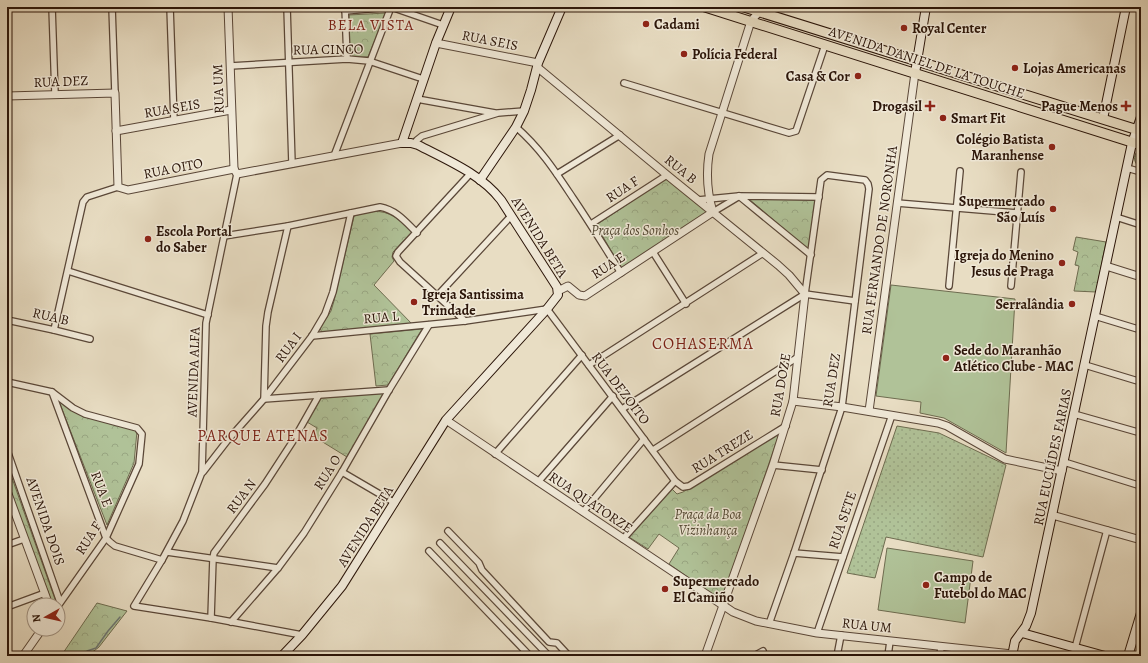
<svg xmlns="http://www.w3.org/2000/svg" width="1148" height="663" font-family="Alegreya,serif">
  <style>
    .grass { fill: url(#grass-dots); stroke: #6e6c50 }
    .forest { fill: url(#forest-crowns); stroke: #6e6c50 }
    .pitch { fill: #b0c298; stroke: #6e6c50 }
    .lines { fill: none; stroke-linecap: round; stroke-linejoin: round }
    .stream { stroke: #6e7875; stroke-width: 1.5 }
    .minor-casing { stroke: #5a4738; stroke-width: 8 }
    .tertiary-casing { stroke: #5a4738; stroke-width: 9 }
    .secondary-casing { stroke: #2b1509; stroke-width: 10 }
    .primary-casing { stroke: #2b1509; stroke-width: 11 }
    .minor { stroke: #f0e9d8; stroke-width: 5.5 }
    .tertiary { stroke: #f0e9d8; stroke-width: 7 }
    .secondary { stroke: #f0e9d8; stroke-width: 8 }
    .primary { stroke: #e8ddc3; stroke-width: 9 }
    .poi-dot { fill: #8f2418; stroke: #f0e9d8; stroke-width: 1.5 }
    .labels { text-anchor: middle; stroke-width: 3; stroke-linejoin: round; paint-order: stroke }
    .poi-label { font-size: 14px; font-weight: bold; fill: #2b1509; stroke: #f0e9d8; text-anchor: start }
    .street-label { font-size: 14px; fill: #2b1509; stroke: #f0e9d8 }
    .park-label { font-size: 14px; font-style: italic; fill: #534934; stroke: #f0e9d8 }
    .neighbourhood-label { font-size: 15px; letter-spacing: 1px; fill: #7a1f14; stroke: #f0e9d8 }
    .quarter-label { font-size: 16px; letter-spacing: 1px; fill: #7a1f14; stroke: #f0e9d8 }
  </style>
  <defs>
    <pattern id="grass-dots" width="8" height="8" patternUnits="userSpaceOnUse"><rect width="8" height="8" fill="#b0c298"/><path d="M2 2h.1M6 6h.1" fill="none" stroke="#98a682" stroke-width="1.8" stroke-linecap="round"/></pattern>
    <pattern id="forest-crowns" width="20" height="18" patternUnits="userSpaceOnUse"><rect width="20" height="18" fill="#b0c298"/><path d="M2 6a3 3 0 1 1 6 0M12 15a3 3 0 1 1 6 0" fill="none" stroke="#98a682"/></pattern>
  </defs>
  <rect width="100%" height="100%" fill="#e8ddc3"/>
  <filter id="stains"><feTurbulence type="fractalNoise" baseFrequency=".005" numOctaves="4"/><feColorMatrix values="0 0 0 0 .2 0 0 0 0 .09 0 0 0 0 .02 0 0 0 .5 -.17"/></filter>
  <radialGradient id="worn" r=".72"><stop offset=".6" stop-color="#630" stop-opacity="0"/><stop offset="1" stop-color="#630" stop-opacity=".3"/></radialGradient>
  <polygon class="grass" points="897,426 939,433 1006,465 983,557 886,537 875,578 847,573"/>
  <g class="forest">
    <polygon points="386,13 368,57 350,57 349,15"/>
    <path d="M1138 151 1141 152V168C1134 164 1132 156 1138 151Z"/>
    <polygon points="667,178 707,212 622,269 596,225"/>
    <polygon points="749,199 815,200 809,250"/>
    <path d="M371 211C392 211 398 219 412 232L393 252 392 257 394 261 374 285 413 325 322 333 320 328 331 311 334 301 354 216Z"/>
    <polygon points="1076,237 1106,242 1096,292 1074,291 1079,266 1075,265 1078,252 1073,250"/>
    <polygon points="422,329 388,385 376,386 370,334"/>
    <polygon points="384,393 347,457 313,436 317,428 307,422 321,398"/>
    <polygon points="58,399 82,415 137,431 134,463 107,525"/>
    <polygon points="779,434 722,601 669,564 679,548 659,534 648,549 629,537 672,489 677,494 683,492"/>
    <polygon points="7,464 56,602 53,605 7,483"/>
    <path d="M97 603 127 611 99 647C85 659 78 656 61 656Z"/>
  </g>
  <g class="pitch">
    <polygon points="891,285 1015,299 1006,453 944,418 920,413 921,402 876,396"/>
    <polygon points="887,548 973,561 965,623 878,610"/>
  </g>
  <g class="lines">
    <polyline class="stream" points="80,656 87,651 96,648 108,631 120,617"/>
    <defs>
      <g id="minor">
        <polyline points="52,7 55,94"/>
        <polyline points="112,7 115,93"/>
        <polyline points="170,7 174,121"/>
        <polyline points="287,7 292,164"/>
        <polyline points="345,7 347,59"/>
        <polyline points="345,11 391,7 443,25"/>
        <polyline points="230,66 347,59 369,61 423,79"/>
        <polyline points="624,83 789,133 796,131 825,45"/>
        <polyline points="417,99 495,113"/>
        <path d="M516 127C541 149 555 171 573 198 590 223 605 248 621 273"/>
        <polyline points="414,144 417,140 422,136 498,113 524,111"/>
        <polyline points="334,156 391,7"/>
        <polyline points="1127,168 1141,172"/>
        <polyline points="237,174 206,323 202,472 183,521 162,560 134,606 211,618 302,635"/>
        <polyline points="557,174 620,135"/>
        <polyline points="739,196 811,255"/>
        <polyline points="698,200 739,196 819,197"/>
        <polyline points="897,203 1017,213"/>
        <polyline points="713,212 738,197"/>
        <polyline points="1116,217 1141,225"/>
        <polyline points="591,224 667,175"/>
        <polyline points="288,226 268,312 266,326 264,399 389,390"/>
        <path d="M224 236 288 226 380 207C396 210 405 221 417 233"/>
        <polyline points="653,252 686,304"/>
        <polyline points="68,271 208,315"/>
        <polyline points="949,286 960,171"/>
        <polyline points="1011,286 1021,172"/>
        <polyline points="438,295 511,216"/>
        <polyline points="1095,316 1141,330"/>
        <polyline points="7,320 54,330 90,339"/>
        <polyline points="465,321 400,262 396,256 398,252 470,174"/>
        <polyline points="54,330 83,202 87,197 118,187"/>
        <polyline points="312,336 465,321 547,309 675,481 683,487 689,486 786,426"/>
        <polyline points="589,365 763,253"/>
        <polyline points="1085,365 1141,382"/>
        <polyline points="7,382 52,392 73,408 85,414 137,428 142,434 139,464 106,538 58,606"/>
        <polyline points="52,392 106,538 110,542 115,546 162,560"/>
        <polyline points="622,409 805,294 855,301"/>
        <polyline points="1074,414 1141,433"/>
        <polyline points="7,450 60,602"/>
        <polyline points="653,450 798,357"/>
        <polyline points="495,454 582,355"/>
        <polyline points="1064,462 1141,486"/>
        <polyline points="773,465 822,470"/>
        <polyline points="203,472 227,441 264,399 312,336 325,314 333,292 351,213"/>
        <polyline points="342,472 395,503"/>
        <polyline points="538,482 613,396"/>
        <polyline points="583,512 644,439"/>
        <polyline points="448,531 479,563 482,570 549,642 557,643 569,656"/>
        <polyline points="623,539 675,481"/>
        <polyline points="440,543 549,656"/>
        <polyline points="7,545 24,539"/>
        <polyline points="429,551 530,656"/>
        <polyline points="167,552 278,568"/>
        <polyline points="794,553 843,557"/>
        <polyline points="7,607 45,593"/>
        <polyline points="211,618 213,558 214,553 265,484 293,441 319,395"/>
        <polyline points="231,622 278,568 304,533 342,472 389,390 429,325"/>
        <polyline points="769,624 794,553 842,407 869,189 868,184 865,180 827,175 821,180 805,294"/>
        <polyline points="817,633 892,415"/>
        <polyline points="1075,648 1107,530"/>
        <polyline points="754,656 763,651"/>
        <polyline points="837,656 841,635"/>
        <polyline points="888,656 890,641"/>
        <polyline points="940,656 941,647"/>
      </g>
      <g id="tertiary">
        <polyline points="228,7 234,169"/>
        <polyline points="436,43 538,63"/>
        <polyline points="537,67 667,175 778,265 789,275 805,294 793,401 773,465 705,656"/>
        <polyline points="7,96 115,93 118,187 128,190 234,169"/>
        <polyline points="116,131 231,110"/>
        <polyline points="234,169 237,174 402,143"/>
        <path d="M713 212C707 192 706 174 709 154L751 21 759 12 760 7"/>
        <polyline points="1106,266 1141,277"/>
        <polyline points="558,291 568,286 579,295 585,296 713,212"/>
        <polyline points="793,401 842,407 938,423 947,426 1005,459 1062,471"/>
        <polyline points="869,411 915,73"/>
        <polyline points="446,420 733,612 756,621 817,633 1012,654"/>
        <polyline points="7,491 49,605"/>
        <polyline points="1052,515 1141,540"/>
        <polyline points="23,656 42,629"/>
      </g>
      <g id="secondary">
        <polyline points="915,73 926,7"/>
        <polyline points="1103,119 1126,7"/>
        <polyline points="480,180 516,127 524,111 531,90 538,63 562,7"/>
        <polyline points="1022,633 1105,656"/>
        <path d="M282 656 302 635 342 586 446 420 547 309 558 295 557 287 501 200C481 174 447 160 418 145L411 143H402L436 43 451 7"/>
        <polyline points="1012,656 1015,641 1026,626 1031,613 1132,143 1141,117"/>
        <polyline points="1128,656 1141,613"/>
      </g>
      <g id="primary">
        <polyline points="705,7 1141,145"/>
        <polyline points="744,7 1141,131"/>
      </g>
    </defs>
    <use href="#minor" class="minor-casing"/>
    <use href="#tertiary" class="tertiary-casing"/>
    <use href="#secondary" class="secondary-casing"/>
    <use href="#primary" class="primary-casing"/>
    <use href="#minor" class="minor"/>
    <use href="#tertiary" class="tertiary"/>
    <use href="#secondary" class="secondary"/>
    <use href="#primary" class="primary"/>
  </g>
  <g class="poi-dot">
    <circle cx="646" cy="24" r="4"/>
    <circle cx="904" cy="28" r="4"/>
    <circle cx="684" cy="54" r="4"/>
    <circle cx="1015" cy="68" r="4"/>
    <circle cx="858" cy="76" r="4"/>
    <path d="M928 100h4v4h4v4h-4v4h-4v-4h-4v-4h4z"/>
    <path d="M1124 100h4v4h4v4h-4v4h-4v-4h-4v-4h4z"/>
    <circle cx="943" cy="118" r="4"/>
    <circle cx="1052" cy="147" r="4"/>
    <circle cx="1053" cy="209" r="4"/>
    <circle cx="148" cy="239" r="4"/>
    <circle cx="1062" cy="263" r="4"/>
    <circle cx="414" cy="302" r="4"/>
    <circle cx="1072" cy="304" r="4"/>
    <circle cx="946" cy="358" r="4"/>
    <circle cx="926" cy="585" r="4"/>
    <circle cx="665" cy="589" r="4"/>
  </g>
  <g class="labels">
    <g class="poi-label">
      <text x="654" y="29">Cadami</text>
      <text x="912" y="33">Royal Center</text>
      <text x="692" y="59">Polícia Federal</text>
      <text x="1023" y="73">Lojas Americanas</text>
      <text x="850" y="81" text-anchor="end">Casa &amp; Cor</text>
      <text x="922" y="111" text-anchor="end">Drogasil</text>
      <text x="1118" y="111" text-anchor="end">Pague Menos</text>
      <text x="951" y="123">Smart Fit</text>
      <text x="1044" y="144" text-anchor="end">Colégio Batista<tspan x="1044" dy="16">Maranhense</tspan></text>
      <text x="1045" y="206" text-anchor="end">Supermercado<tspan x="1045" dy="16">São Luís</tspan></text>
      <text x="156" y="236">Escola Portal<tspan x="156" dy="16">do Saber</tspan></text>
      <text x="1054" y="260" text-anchor="end">Igreja do Menino<tspan x="1054" dy="16">Jesus de Praga</tspan></text>
      <text x="422" y="299">Igreja Santissima<tspan x="422" dy="16">Trindade</tspan></text>
      <text x="1064" y="309" text-anchor="end">Serralândia</text>
      <text x="954" y="355">Sede do Maranhão<tspan x="954" dy="16">Atlético Clube - MAC</tspan></text>
      <text x="934" y="582">Campo de<tspan x="934" dy="16">Futebol do MAC</tspan></text>
      <text x="673" y="586">Supermercado<tspan x="673" dy="16">El Camiño</tspan></text>
    </g>
    <g class="street-label">
      <text transform="translate(490 40) rotate(11)" y="5">RUA SEIS</text>
      <text transform="translate(328 49) rotate(-1)" y="5">RUA CINCO</text>
      <text transform="translate(927 62) rotate(18)" y="5">AVENIDA DANIEL DE LA TOUCHE</text>
      <text transform="translate(61 81) rotate(-2)" y="5">RUA DEZ</text>
      <text transform="translate(218 89) rotate(-92)" y="5">RUA UM</text>
      <text transform="translate(172 108) rotate(-10)" y="5">RUA SEIS</text>
      <text transform="translate(173 168) rotate(-11)" y="5">RUA OITO</text>
      <text transform="translate(681 169) rotate(39)" y="5">RUA B</text>
      <text transform="translate(622 189) rotate(-33)" y="5">RUA F</text>
      <text transform="translate(540 237) rotate(58)" y="5">AVENIDA BETA</text>
      <text transform="translate(879 240) rotate(-82)" y="5">RUA FERNANDO DE NORONHA</text>
      <text transform="translate(608 265) rotate(-33)" y="5">RUA E</text>
      <text transform="translate(51 316) rotate(13)" y="5">RUA B</text>
      <text transform="translate(381 317) rotate(-5)" y="5">RUA L</text>
      <text transform="translate(288 347) rotate(-53)" y="5">RUA I</text>
      <text transform="translate(193 372) rotate(-88)" y="5">AVENIDA ALFA</text>
      <text transform="translate(831 380) rotate(-81)" y="5">RUA DEZ</text>
      <text transform="translate(780 385) rotate(-80)" y="5">RUA DOZE</text>
      <text transform="translate(621 388) rotate(53)" y="5">RUA DEZOITO</text>
      <text transform="translate(722 451) rotate(-32)" y="5">RUA TREZE</text>
      <text transform="translate(1052 457) rotate(-78)" y="5">RUA EUCLÍDES FARIAS</text>
      <text transform="translate(327 472) rotate(-58)" y="5">RUA O</text>
      <text transform="translate(102 489) rotate(69)" y="5">RUA E</text>
      <text transform="translate(241 496) rotate(-53)" y="5">RUA N</text>
      <text transform="translate(591 502) rotate(34)" y="5">RUA QUATORZE</text>
      <text transform="translate(842 520) rotate(-71)" y="5">RUA SETE</text>
      <text transform="translate(46 521) rotate(71)" y="5">AVENIDA DOIS</text>
      <text transform="translate(365 526) rotate(-58)" y="5">AVENIDA BETA</text>
      <text transform="translate(88 538) rotate(-58)" y="5">RUA F</text>
      <text transform="translate(867 625) rotate(6)" y="5">RUA UM</text>
    </g>
    <g class="park-label">
      <text x="635" y="235">Praça dos Sonhos</text>
      <text x="708" y="519">Praça da Boa<tspan x="708" dy="16">Vizinhança</tspan></text>
    </g>
    <g class="neighbourhood-label">
      <text x="371" y="30">BELA VISTA</text>
    </g>
    <g class="quarter-label">
      <text x="703" y="349">COHASERMA</text>
      <text x="263" y="441">PARQUE ATENAS</text>
    </g>
  </g>
  <rect width="1148" height="663" fill="none" stroke="#e8ddc3" stroke-width="24"/>
  <rect x="8" y="8" width="1132" height="647" fill="none" stroke="#2b1509" stroke-width="2"/>
  <rect x="12" y="12" width="1124" height="639" fill="none" stroke="#2b1509"/>
  <g transform="translate(46 617) rotate(262)"><circle r="19" fill="#f0e9d8" stroke="#a19485"/>
  <path d="M0-3L7 15L0 10L-7 15Z" fill="#8f2418"/>
  <text y="-6" font-size="11" font-weight="bold" text-anchor="middle" fill="#2b1509">N</text>
  </g>
  <rect width="100%" height="100%" filter="url(#stains)"/>
  <rect width="100%" height="100%" fill="url(#worn)"/>
</svg>
